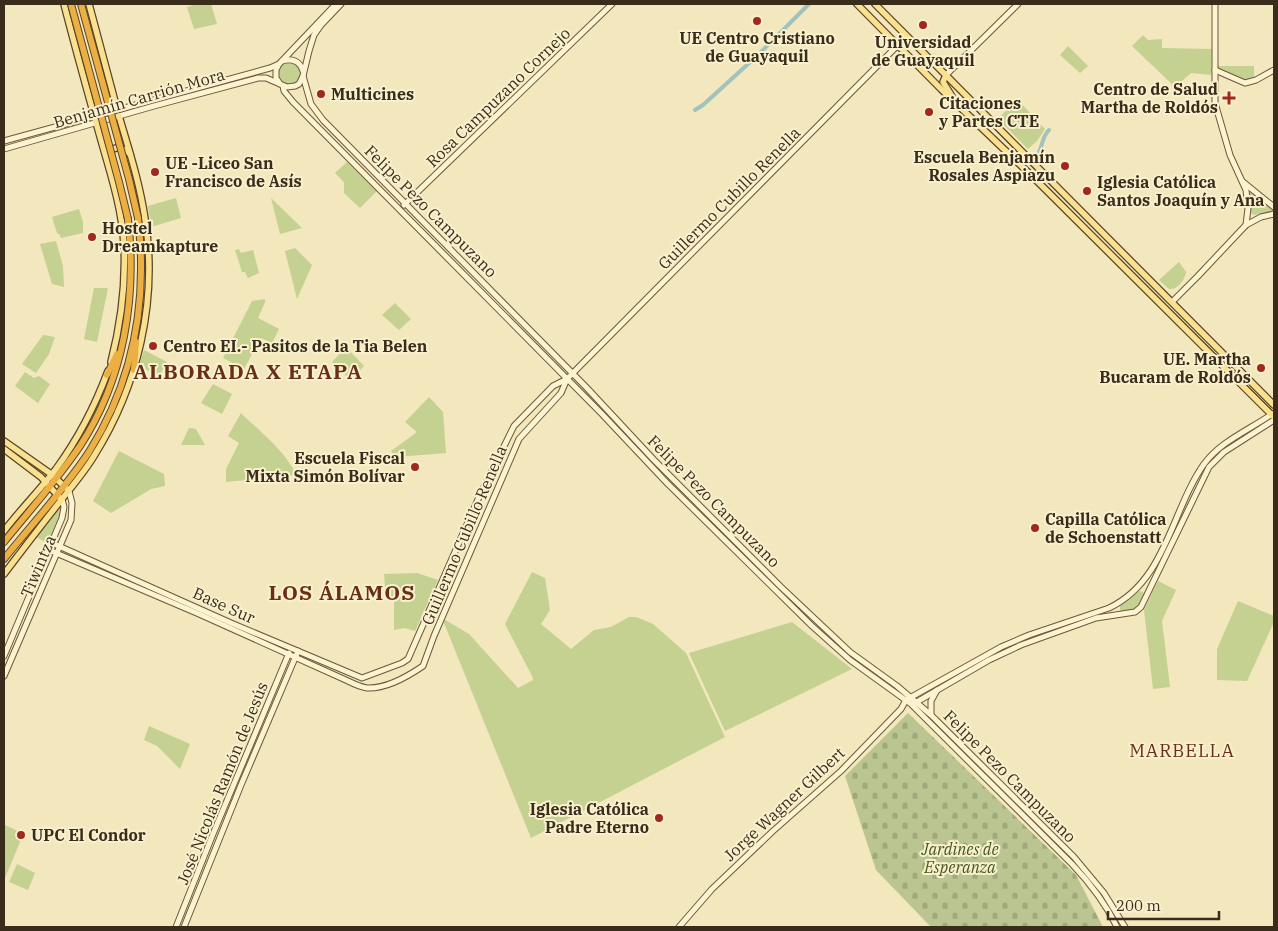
<svg xmlns="http://www.w3.org/2000/svg" width="1278" height="931" font-family="'IBM Plex Serif',serif">
  <style>
    .cemetery { fill: url(#cemetery-stones) }
    .green { fill: #c4d190 }
    .lines { fill: none; stroke-linecap: round; stroke-linejoin: round }
    .canal { stroke: #a1c3bc; stroke-width: 4 }
    .secondary-casing { stroke: #6d5738; stroke-width: 7 }
    .primary-casing { stroke: #594329; stroke-width: 8 }
    .highway-casing { stroke: #594329; stroke-width: 8 }
    .secondary { stroke: #fcf3d1; stroke-width: 5 }
    .primary { stroke: #fae190; stroke-width: 5.5 }
    .highway { stroke: #ebaf44; stroke-width: 6 }
    .highway-bridge-casing { stroke: #594329; stroke-width: 8; stroke-linecap: butt }
    .highway-bridge { stroke: #ebaf44; stroke-width: 6 }
    .poi-dot { fill: #a1281f; stroke: #f9f0cd; stroke-width: 2 }
    .labels { text-anchor: middle; stroke-width: 4; stroke-linejoin: round; paint-order: stroke }
    .poi-label { font-size: 16px; font-weight: bold; fill: #392c1b; stroke: #f9f0cd; text-anchor: start }
    .street-label { font-size: 16px; fill: #392c1b; stroke: #f9f0cd }
    .park-label { font-size: 16px; font-style: italic; fill: #45581f; stroke: #f9f0cd }
    .neighbourhood-label { font-size: 18px; letter-spacing: 1px; fill: #6a2e16; stroke: #f9f0cd }
    .district-label { font-size: 21px; font-weight: bold; letter-spacing: 1px; fill: #6a2e16; stroke: #f9f0cd }
  </style>
  <defs>
    <pattern id="cemetery-stones" width="16" height="16" patternUnits="userSpaceOnUse" patternTransform="scale(1.25)"><rect width="16" height="16" fill="#bac591"/><path d="M2 7V4a2 2 0 0 1 4 0v3zM10 15v-3a2 2 0 0 1 4 0v3z" fill="#a1a97c"/></pattern>
  </defs>
  <rect width="100%" height="100%" fill="#f2e7bd"/>
  <polygon class="cemetery" points="908,713 1076,875 1103,927 931,927 876,870 845,776"/>
  <g class="green">
    <polygon points="197,4 211,4 217,24 194,29 187,7"/>
    <polygon points="1143,35 1148,40 1162,39 1162,48 1212,49 1211,75 1191,73 1175,87 1132,46"/>
    <polygon points="1068,46 1088,66 1080,73 1060,55"/>
    <circle cx="289" cy="73" r="11"/>
    <polygon points="1218,66 1254,66 1254,76 1246,82 1218,70"/>
    <polygon points="1017,99 1045,129 1037,141 1028,149 998,119"/>
    <polygon points="347,162 377,191 360,208 344,193 344,182 335,173"/>
    <polygon points="1249,193 1252,193 1273,210 1272,213 1254,215 1251,213"/>
    <polygon points="176,198 181,218 151,227 148,206"/>
    <polygon points="271,198 302,228 280,234"/>
    <polygon points="79,209 83,222 83,233 61,238 60,235 57,233 52,217"/>
    <polygon points="56,241 63,266 64,287 52,284 40,244"/>
    <polygon points="295,248 312,265 297,299 285,251"/>
    <polygon points="239,249 241,253 253,250 259,273 248,278 245,272 242,272 235,250"/>
    <path d="M1179 262 1186 272C1185 280 1177 290 1169 289L1159 280Z"/>
    <polygon points="94,288 108,288 97,342 84,339"/>
    <polygon points="265,299 265,302 258,318 279,329 272,343 261,338 244,369 223,358 252,301"/>
    <polygon points="395,303 411,319 399,330 382,315"/>
    <polygon points="43,335 55,337 49,354 36,373 22,364"/>
    <polygon points="346,347 364,366 351,380 332,362"/>
    <polygon points="144,350 167,362 159,376 139,366"/>
    <polygon points="25,372 34,378 39,376 50,384 38,403 15,386"/>
    <polygon points="213,384 232,394 222,414 201,403"/>
    <polygon points="429,397 443,412 446,453 396,457 391,451 417,432 405,422"/>
    <path d="M241 413C259 431 286 451 296 475L226 482V469L239 443 228 436Z"/>
    <polygon points="189,428 196,429 205,445 181,445"/>
    <polygon points="119,451 164,474 165,486 151,489 111,513 93,501"/>
    <polygon points="60,508 62,510 49,544 36,537"/>
    <polygon points="532,572 545,578 550,610 541,624 571,649 594,630 611,627 629,617 636,617 653,624 686,653 725,737 531,838 442,618 469,634 518,688 533,680 533,678 505,624"/>
    <polygon points="417,573 438,580 415,631 405,628 394,630 394,600 386,598 384,574"/>
    <polygon points="1158,581 1176,590 1162,621 1170,687 1153,689 1144,610"/>
    <path d="M1139 591 1143 592 1144 595C1140 607 1132 613 1120 611V605Z"/>
    <polygon points="1238,601 1274,616 1274,622 1247,681 1217,680 1217,649"/>
    <polygon points="792,622 852,669 725,731 689,653"/>
    <polygon points="149,726 190,744 180,769 157,746 144,740"/>
    <polygon points="5,825 20,832 20,833 23,835 5,878 4,878"/>
    <polygon points="17,864 35,873 28,890 9,882"/>
  </g>
  <g class="lines">
    <g class="canal">
      <polyline points="695,110 703,105 758,55 809,4"/>
      <path d="M1039 152C1043 144 1042 137 1049 130"/>
    </g>
    <defs>
      <g id="secondary">
        <polyline points="336,4 279,64 276,70 276,78 280,84 287,87 295,86 299,84 303,76 309,51 314,35 321,25 341,4"/>
        <polyline points="1215,4 1215,103 1230,155 1246,190 1248,208 1246,225"/>
        <path d="M282 61C292 58 300 61 303 71"/>
        <polyline points="1215,70 1245,83 1256,80 1274,70"/>
        <polyline points="946,75 1018,4"/>
        <polyline points="303,76 311,104 323,120 586,387 654,460 781,587 850,652 897,686 931,715 1074,857 1104,893 1125,927"/>
        <path d="M283 86 284 91 293 102 602 414 667 483 812 626 850 660 911 704 1072 864C1090 883 1106 904 1117 927"/>
        <polyline points="4,141 270,68 279,64"/>
        <polyline points="4,149 154,106 258,78 266,78 280,84"/>
        <polyline points="1243,182 1274,207"/>
        <polyline points="404,205 612,4"/>
        <polyline points="1172,302 1198,276 1246,225 1261,217 1274,214"/>
        <polyline points="52,543 231,623 362,678 402,663 408,659 479,497 514,426 553,386 567,379 894,49 902,39 903,32"/>
        <path d="M49 550 199 614 348 681C354 684 361 687 367 688 386 689 407 677 423 666L434 636 519 439 561 393 567 379"/>
        <polyline points="4,656 62,518 64,507 62,499"/>
        <polyline points="4,676 71,520 72,503 69,491"/>
        <polyline points="915,703 989,660 1021,645 1096,618 1135,612 1141,607 1209,467 1224,452 1274,420"/>
        <polyline points="931,714 931,701 937,690"/>
        <polyline points="176,927 213,834 289,653"/>
        <polyline points="184,927 241,785 298,651"/>
        <path d="M679 927 712 889 773 831 841 771 901 709 906 700 1001 647 1029 635 1109 608C1166 581 1171 511 1204 464 1221 441 1249 430 1272 414"/>
      </g>
      <g id="primary">
        <path d="M64 4C75 47 87 90 99 133 109 169 122 207 124 245 126 285 121 323 111 362"/>
        <polyline points="89,4 117,109"/>
        <polyline points="857,4 941,89 1032,176 1274,417"/>
        <polyline points="875,4 1274,405"/>
        <polyline points="946,75 943,82 953,98"/>
        <path d="M109 153C115 145 123 147 130 154"/>
        <polyline points="4,441 51,474 67,489"/>
        <polyline points="4,449 41,477 60,498"/>
        <path d="M4 531C20 510 39 491 56 469 78 439 95 406 108 371"/>
        <path d="M4 574C23 549 43 523 62 499 73 485 85 471 94 456 138 386 158 301 145 219 140 184 129 150 119 116"/>
      </g>
      <g id="highway">
        <polyline points="134,370 136,342"/>
        <polyline points="107,375 117,354"/>
        <path d="M4 542C29 511 57 480 80 446 124 379 137 298 128 219"/>
        <path d="M4 559C32 524 64 490 89 452 134 380 148 301 138 218"/>
      </g>
    </defs>
    <use href="#secondary" class="secondary-casing"/>
    <use href="#primary" class="primary-casing"/>
    <use href="#highway" class="highway-casing"/>
    <use href="#secondary" class="secondary"/>
    <use href="#primary" class="primary"/>
    <use href="#highway" class="highway"/>
    <defs>
      <g id="highway-bridge">
        <polyline points="71,4 119,182 128,219"/>
        <polyline points="81,4 129,179 138,218"/>
      </g>
    </defs>
    <use href="#highway-bridge" class="highway-bridge-casing"/>
    <use href="#highway-bridge" class="highway-bridge"/>
  </g>
  <g class="poi-dot">
    <circle cx="757" cy="21" r="5"/>
    <circle cx="923" cy="25" r="5"/>
    <circle cx="321" cy="94" r="5"/>
    <path d="M1226.5 90.5h5v5h5v5h-5v5h-5v-5h-5v-5h5z"/>
    <circle cx="929" cy="112" r="5"/>
    <circle cx="1065" cy="166" r="5"/>
    <circle cx="155" cy="172" r="5"/>
    <circle cx="1087" cy="191" r="5"/>
    <circle cx="92" cy="237" r="5"/>
    <circle cx="153" cy="346" r="5"/>
    <circle cx="1261" cy="368" r="5"/>
    <circle cx="415" cy="467" r="5"/>
    <circle cx="1035" cy="528" r="5"/>
    <circle cx="659" cy="818" r="5"/>
    <circle cx="21" cy="835" r="5"/>
  </g>
  <g class="labels">
    <g class="poi-label">
      <text x="757" y="44" text-anchor="middle">UE Centro Cristiano<tspan x="757" dy="18">de Guayaquil</tspan></text>
      <text x="923" y="48" text-anchor="middle">Universidad<tspan x="923" dy="18">de Guayaquil</tspan></text>
      <text x="1218" y="95" text-anchor="end">Centro de Salud<tspan x="1218" dy="18">Martha de Roldós</tspan></text>
      <text x="331" y="100">Multicines</text>
      <text x="939" y="109">Citaciones<tspan x="939" dy="18">y Partes CTE</tspan></text>
      <text x="1055" y="163" text-anchor="end">Escuela Benjamín<tspan x="1055" dy="18">Rosales Aspiazu</tspan></text>
      <text x="165" y="169">UE -Liceo San<tspan x="165" dy="18">Francisco de Asís</tspan></text>
      <text x="1097" y="188">Iglesia Católica<tspan x="1097" dy="18">Santos Joaquín y Ana</tspan></text>
      <text x="102" y="234">Hostel<tspan x="102" dy="18">Dreamkapture</tspan></text>
      <text x="163" y="352">Centro EI.- Pasitos de la Tia Belen</text>
      <text x="1251" y="365" text-anchor="end">UE. Martha<tspan x="1251" dy="18">Bucaram de Roldós</tspan></text>
      <text x="405" y="464" text-anchor="end">Escuela Fiscal<tspan x="405" dy="18">Mixta Simón Bolívar</tspan></text>
      <text x="1045" y="525">Capilla Católica<tspan x="1045" dy="18">de Schoenstatt</tspan></text>
      <text x="649" y="815" text-anchor="end">Iglesia Católica<tspan x="649" dy="18">Padre Eterno</tspan></text>
      <text x="31" y="841">UPC El Condor</text>
    </g>
    <g class="street-label">
      <text transform="translate(498 97) rotate(-44)" y="6">Rosa Campuzano Cornejo</text>
      <text transform="translate(139 98) rotate(-16)" y="6">Benjamín Carrión Mora</text>
      <text transform="translate(729 198) rotate(-45)" y="6">Guillermo Cubillo Renella</text>
      <text transform="translate(431 211) rotate(45)" y="6">Felipe Pezo Campuzano</text>
      <text transform="translate(714 501) rotate(45)" y="6">Felipe Pezo Campuzano</text>
      <text transform="translate(464 535) rotate(-67)" y="6">Guillermo Cubillo Renella</text>
      <text transform="translate(38 566) rotate(-67)" y="6">Tiwintza</text>
      <text transform="translate(224 605) rotate(24)" y="6">Base Sur</text>
      <text transform="translate(1010 776) rotate(45)" y="6">Felipe Pezo Campuzano</text>
      <text transform="translate(222 783) rotate(-68)" y="6">José Nicolás Ramón de Jesús</text>
      <text transform="translate(784 804) rotate(-43)" y="6">Jorge Wagner Gilbert</text>
    </g>
    <g class="park-label">
      <text x="960" y="855">Jardines de<tspan x="960" dy="18">Esperanza</tspan></text>
    </g>
    <g class="neighbourhood-label">
      <text x="1182" y="757">MARBELLA</text>
    </g>
    <g class="district-label">
      <text x="248" y="379">ALBORADA X ETAPA</text>
      <text x="342" y="600">LOS ÁLAMOS</text>
    </g>
  </g>
  <rect width="1278" height="931" fill="none" stroke="#392c1b" stroke-width="10"/>
  <path d="M1108 911v8h111v-8" fill="none" stroke="#392c1b" stroke-width="2.5"/>
  <text x="1116" y="911" font-size="15" fill="#392c1b" stroke="#f9f0cd" stroke-width="4" paint-order="stroke">200 m</text>
</svg>
